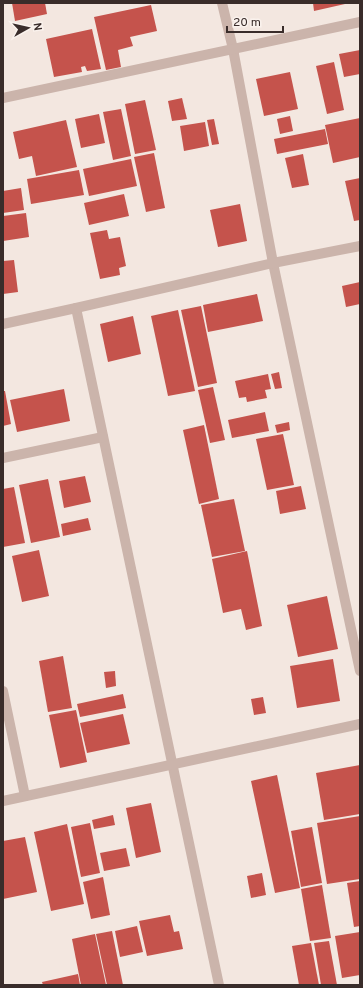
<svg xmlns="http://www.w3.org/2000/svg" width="363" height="988" font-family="Overpass,sans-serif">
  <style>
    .building { fill: #c5534c }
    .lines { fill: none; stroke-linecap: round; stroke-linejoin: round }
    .street { stroke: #cbb4ab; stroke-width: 10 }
  </style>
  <rect width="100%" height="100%" fill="#f3e7e0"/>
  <g class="building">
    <polygon points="12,3 45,3 47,14 15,21"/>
    <polygon points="313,3 345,3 345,4 314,11"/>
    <polygon points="151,5 157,31 130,37 133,46 118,50 121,67 106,70 94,17"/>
    <polygon points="92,29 101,69 87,71 85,66 81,67 82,72 54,77 46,39"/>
    <polygon points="360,50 360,74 344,77 339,54"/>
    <polygon points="334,62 344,110 327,114 316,66"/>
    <polygon points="290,72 298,109 264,116 256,79"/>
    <polygon points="182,98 187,119 172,121 168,101"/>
    <polygon points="145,100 156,150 135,154 125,104"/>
    <polygon points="121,109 131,156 113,160 103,112"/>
    <polygon points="99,114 105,143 81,148 75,119"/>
    <polygon points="290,116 293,131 280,134 277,119"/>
    <polygon points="360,118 360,157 333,163 325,125"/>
    <polygon points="214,119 219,144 212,145 207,120"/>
    <polygon points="66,120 77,167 36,176 32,156 19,159 13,132"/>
    <polygon points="205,122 209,146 184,151 180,126"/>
    <polygon points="325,129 328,144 277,154 274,139"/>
    <polygon points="154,153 165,208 146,212 134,157"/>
    <polygon points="303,154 309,185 292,188 285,158"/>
    <polygon points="131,159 137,186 89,196 83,169"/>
    <polygon points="79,170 84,195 31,204 27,179"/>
    <polygon points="360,178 360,220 354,221 345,181"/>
    <polygon points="21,188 24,210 3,213 3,191"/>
    <polygon points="124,194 129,216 89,225 84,203"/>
    <polygon points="240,204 247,241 218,247 210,210"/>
    <polygon points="26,213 29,237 3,241 3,216"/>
    <polygon points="107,230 109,239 120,237 126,266 119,268 120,275 100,279 90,233"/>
    <polygon points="14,260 18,292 3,294 3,261"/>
    <polygon points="360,282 360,304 346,307 342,286"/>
    <polygon points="257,294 263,321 208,332 203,305"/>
    <polygon points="201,306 217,383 198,387 181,310"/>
    <polygon points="178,310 195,391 168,396 151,316"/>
    <polygon points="133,316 141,354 108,362 100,324"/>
    <polygon points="279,372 282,388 275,389 271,374"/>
    <polygon points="268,374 271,389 265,390 267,398 247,402 246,397 239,398 235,381"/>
    <polygon points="213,387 225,440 210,443 198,390"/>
    <polygon points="64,389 70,421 17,432 10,400"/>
    <polygon points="3,391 5,391 11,424 3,426"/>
    <polygon points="265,412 269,431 232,438 228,420"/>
    <polygon points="289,422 290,430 277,433 275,425"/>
    <polygon points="204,425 219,499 199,504 183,430"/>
    <polygon points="283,434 294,485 267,490 256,439"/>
    <polygon points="85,476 91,502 64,508 59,481"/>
    <polygon points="48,479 60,537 31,543 19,485"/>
    <polygon points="301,486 306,509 280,514 276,491"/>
    <polygon points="14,487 25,543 3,547 3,489"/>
    <polygon points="234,499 245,551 212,557 201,505"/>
    <polygon points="88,518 91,530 63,536 61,524"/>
    <polygon points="39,550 49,596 22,602 12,556"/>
    <polygon points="247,551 262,626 246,630 241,609 223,613 212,559"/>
    <polygon points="327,596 338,649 298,657 287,605"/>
    <polygon points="63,656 72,708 48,712 39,661"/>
    <polygon points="333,659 340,701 297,708 290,666"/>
    <polygon points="115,671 116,686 106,688 104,672"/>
    <polygon points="123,694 126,708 80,717 77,704"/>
    <polygon points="263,697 266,713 254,715 251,699"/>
    <polygon points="76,710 87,762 60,768 49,715"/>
    <polygon points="123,714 130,744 87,753 80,723"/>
    <polygon points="360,765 360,814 324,820 316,773"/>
    <polygon points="277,775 300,888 275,893 251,781"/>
    <polygon points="151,803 161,852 136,858 126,808"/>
    <polygon points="113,815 115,825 94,829 92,820"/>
    <polygon points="360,816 360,879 327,884 317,823"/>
    <polygon points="90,823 100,873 81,877 71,827"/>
    <polygon points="67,824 84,904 51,911 34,832"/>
    <polygon points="312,827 322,883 301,887 291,831"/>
    <polygon points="25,837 37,892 3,899 3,841"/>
    <polygon points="126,848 130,866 104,871 100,853"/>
    <polygon points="262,873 266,895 251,898 247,876"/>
    <polygon points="103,877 110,915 91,919 83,882"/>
    <polygon points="360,881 360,926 354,927 347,883"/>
    <polygon points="322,885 331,938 310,941 301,889"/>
    <polygon points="170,915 174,932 179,931 183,949 147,956 139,921"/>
    <polygon points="137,926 143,952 120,957 115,931"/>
    <polygon points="112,931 123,985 107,985 96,934"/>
    <polygon points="360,932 360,975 342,978 335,936"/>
    <polygon points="95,934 106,985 81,985 72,939"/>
    <polygon points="329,941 337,985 321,985 314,943"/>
    <polygon points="311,943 319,985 299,985 292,946"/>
    <polygon points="78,974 80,985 43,985 42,982"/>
  </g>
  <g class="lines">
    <g class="street">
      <polyline points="222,3 233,49 273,263 360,671"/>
      <polyline points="3,98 360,22"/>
      <polyline points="76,308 219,985"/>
      <polyline points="3,324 76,308 273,263 360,246"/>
      <polyline points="3,458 103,437"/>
      <polyline points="3,691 25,796"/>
      <polyline points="3,801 360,724"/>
    </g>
  </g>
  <rect width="363" height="988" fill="none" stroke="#392c2a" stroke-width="8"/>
  <g transform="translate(28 28) rotate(82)" stroke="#faf2ed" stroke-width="3" paint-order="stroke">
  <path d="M0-3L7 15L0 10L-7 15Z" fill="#392c2a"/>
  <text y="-6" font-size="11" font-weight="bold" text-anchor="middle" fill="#392c2a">N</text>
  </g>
  <path d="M227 26v6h56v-6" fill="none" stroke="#392c2a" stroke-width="2"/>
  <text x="233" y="26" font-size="12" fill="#392c2a" stroke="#faf2ed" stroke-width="3" paint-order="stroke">20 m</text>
</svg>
